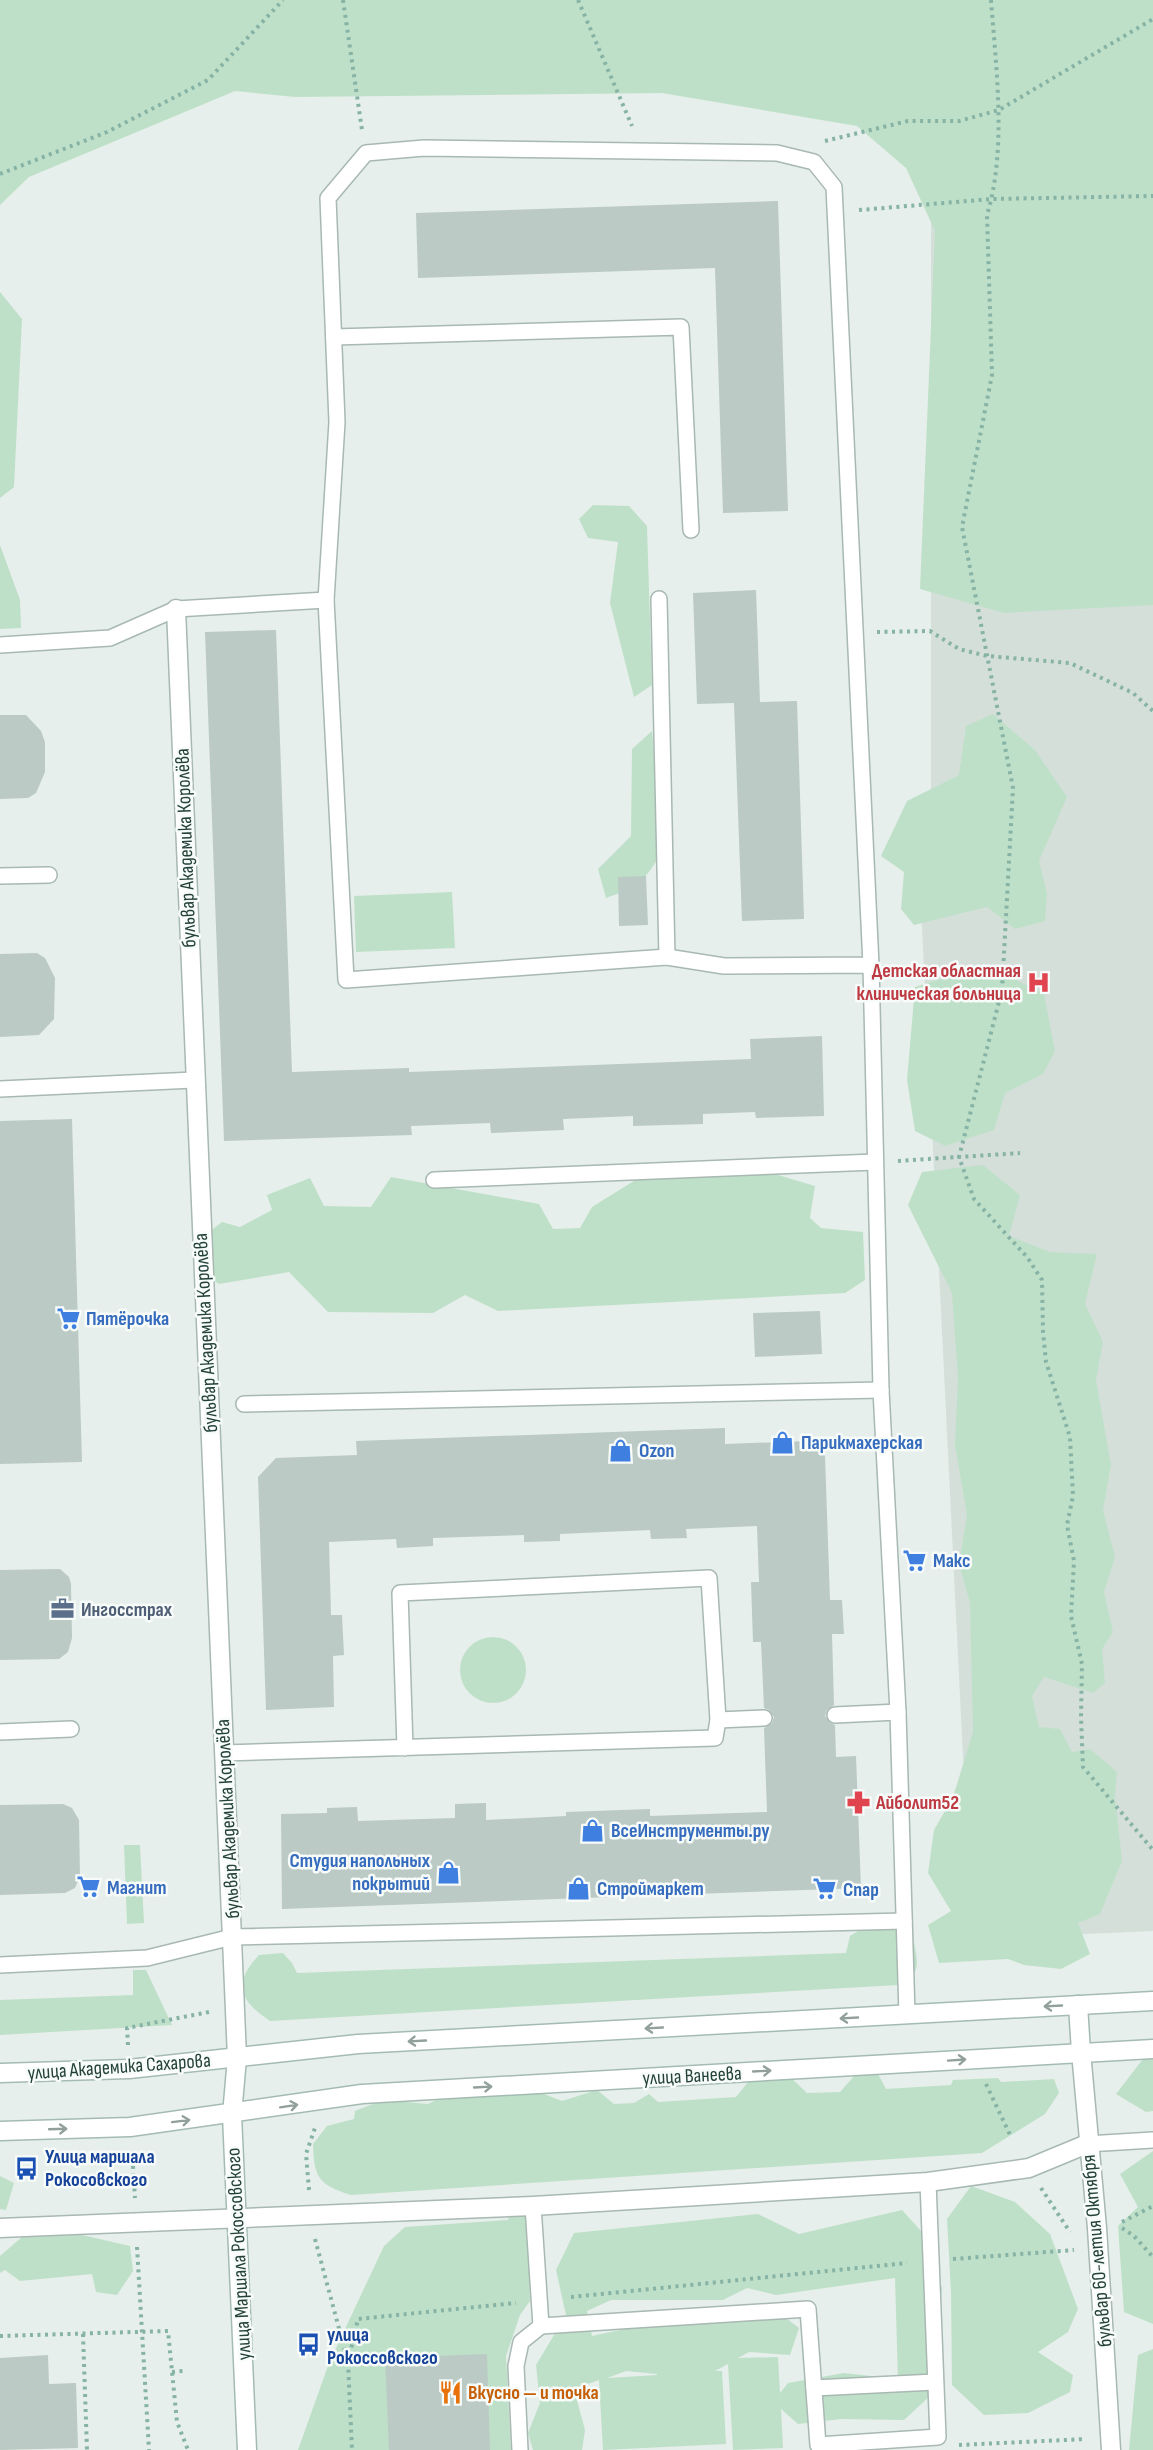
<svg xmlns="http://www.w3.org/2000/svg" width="1153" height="2450" font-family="'Sofia Sans Condensed',sans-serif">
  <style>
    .built { fill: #d4dfda }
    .green { fill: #bfe0c8; fill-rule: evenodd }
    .building { fill: #bbcac4 }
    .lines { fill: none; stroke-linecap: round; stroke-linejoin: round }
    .lane-casing { stroke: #a8b8b2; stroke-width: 18 }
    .street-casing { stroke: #a8b8b2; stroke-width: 21 }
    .secondary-casing { stroke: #a4bbb3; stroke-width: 21 }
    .path { stroke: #86b3a5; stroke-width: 4; stroke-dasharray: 3 4.5; stroke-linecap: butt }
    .lane { stroke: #fff; stroke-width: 15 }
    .street { stroke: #fff; stroke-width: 18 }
    .secondary { stroke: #fff; stroke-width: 18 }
    .oneway { stroke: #92a09c }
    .labels { text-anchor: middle; stroke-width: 5; stroke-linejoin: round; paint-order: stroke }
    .street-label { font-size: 20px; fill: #24423a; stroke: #f7fbf9 }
    .health-label { font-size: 20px; font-weight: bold; fill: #be3a42; stroke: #f7fbf9; text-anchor: end }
    .shop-label { font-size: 20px; font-weight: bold; fill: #366cbe; stroke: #f7fbf9; text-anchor: start }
    .service-label { font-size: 20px; font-weight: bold; fill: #4e5e75; stroke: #f7fbf9; text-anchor: start }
    .transit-label { font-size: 20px; font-weight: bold; fill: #164399; stroke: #f7fbf9; text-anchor: start }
    .food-label { font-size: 20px; font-weight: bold; fill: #c56008; stroke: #f7fbf9; text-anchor: start }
  </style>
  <rect width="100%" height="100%" fill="#e6efeb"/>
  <polygon class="built" points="931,214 1153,221 1153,1931 972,1939 916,805 931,803"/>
  <g class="green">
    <polygon points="0,0 1153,0 1153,605 1004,613 920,589 935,231 906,168 857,126 662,93 295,97 235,91 29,177 0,205"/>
    <polygon points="0,292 22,319 14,487 0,498"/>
    <polygon points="593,505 629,506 647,526 652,685 634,697 610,603 618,542 588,538 579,519"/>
    <polygon points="0,545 20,600 21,628 0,629"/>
    <polygon points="993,714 1035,750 1067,797 1039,861 1047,893 1045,921 1015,929 987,907 914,925 901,909 904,872 881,856 907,801 959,775 966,726"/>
    <path d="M652 731C654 748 661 850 656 861 644 883 629 890 606 898L598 869 631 836 632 749Z"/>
    <polygon points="452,892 455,948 356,952 354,896"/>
    <polygon points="986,965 1044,994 1055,1051 1043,1074 1005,1093 994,1130 945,1146 915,1131 907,1080 915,987"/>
    <polygon points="983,1165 1020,1195 1009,1236 1050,1252 1097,1254 1085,1304 1103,1342 1096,1380 1111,1465 1103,1510 1115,1557 1104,1592 1113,1632 1102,1649 1105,1683 1093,1693 1044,1677 1032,1696 1039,1727 1060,1729 1072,1752 1090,1749 1117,1772 1115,1795 1122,1861 1100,1914 1078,1923 1090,1954 1061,1969 1024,1965 1008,1959 939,1963 928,1925 951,1911 928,1873 934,1830 953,1797 973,1732 970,1603 959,1564 967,1515 955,1445 958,1377 952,1293 908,1205 922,1172"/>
    <polygon points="653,1169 768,1172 815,1186 810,1218 821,1228 863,1232 865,1280 845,1293 498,1311 465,1295 433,1313 328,1312 289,1272 219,1284 198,1270 197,1241 222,1222 240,1227 272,1210 267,1195 310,1178 324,1206 371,1207 391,1177 539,1204 553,1229 580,1228 592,1207"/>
    <circle cx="493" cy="1670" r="33"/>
    <polygon points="124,1845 140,1845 144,1923 127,1924"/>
    <path d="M899 1927 913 1937C917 1962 924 1972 898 1985L270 2021C240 2001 232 1984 259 1955L283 1953 292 1963 297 1973 846 1953 850 1936 863 1928Z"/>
    <polygon points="133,1970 146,1970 172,2025 0,2035 0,2000 133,1995"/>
    <polygon points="1143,2059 1153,2059 1153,2111 1146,2112 1116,2094"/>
    <path d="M786 2073 807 2093 840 2092 855 2075 878 2074 886 2089 951 2085 953 2080 998 2078 1001 2082 1054 2079 1059 2093 1045 2114 982 2153 351 2195C319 2185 314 2178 313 2144L327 2126 354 2119 355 2111 383 2100 428 2104 449 2094 539 2092 562 2101 597 2090 614 2104 634 2103 649 2094 658 2102 736 2097 753 2076Z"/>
    <polygon points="1153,2151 1153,2324 1124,2312 1118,2226 1138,2207 1120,2174"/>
    <polygon points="0,2176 14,2183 6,2210 0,2209"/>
    <polygon points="971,2186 1015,2202 1050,2234 1078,2309 1068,2332 1038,2352 1073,2375 1070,2392 1028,2413 984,2415 952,2385 951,2292 947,2219"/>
    <path d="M902 2210 922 2232 942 2288 930 2396 904 2420 841 2419 798 2424 781 2409 783 2448 733 2450 728 2364 715 2371H722L726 2444 603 2450 599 2380 574 2389 585 2430 582 2450H533L528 2433 540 2403 536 2365 566 2315 556 2270 574 2233 758 2214 799 2234ZM895 2278 898 2379 844 2373 788 2383 780 2393 778 2357 738 2358 749 2352 790 2355 799 2328 773 2308 712 2324 657 2322 592 2336 587 2311 611 2300H723L747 2288 776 2295ZM626 2371 657 2374V2375L607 2378Z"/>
    <polygon points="510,2215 529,2215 533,2236 527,2242 528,2260 532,2267 529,2270 530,2301 520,2315 506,2356 511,2450 298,2450 329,2363 384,2246 405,2227 508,2220"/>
    <polygon points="82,2235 130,2246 133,2271 117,2295 96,2292 92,2274 20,2281 5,2270 0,2273 0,2256 22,2237"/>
    <polygon points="1153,2349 1153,2450 1129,2450 1138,2355"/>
  </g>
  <g class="building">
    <polygon points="778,201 788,511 723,513 715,268 418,278 416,213"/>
    <polygon points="756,590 760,702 797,701 804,919 742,921 734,703 697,704 693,593"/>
    <polygon points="276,630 292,1072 409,1068 409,1072 751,1059 750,1039 822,1036 824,1116 756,1118 755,1112 703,1114 703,1124 633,1126 633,1116 563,1119 564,1130 491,1133 490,1123 411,1126 412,1135 224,1141 205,632"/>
    <polygon points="0,715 26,715 41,731 45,742 45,772 36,793 28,798 0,799"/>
    <polygon points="646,876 648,925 619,926 618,877"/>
    <polygon points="37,953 45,958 55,978 54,1019 39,1035 0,1037 0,954"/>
    <polygon points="72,1119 82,1462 0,1464 0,1121"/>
    <polygon points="820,1311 822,1354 755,1357 753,1313"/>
    <polygon points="725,1428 725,1444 809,1441 825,1456 830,1600 842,1600 844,1634 832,1634 834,1705 827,1710 825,1716 830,1723 835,1725 836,1757 856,1756 861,1888 282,1909 281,1814 327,1813 327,1808 357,1807 358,1821 455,1818 455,1804 486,1803 486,1820 566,1816 566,1812 650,1809 650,1816 767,1812 764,1728 772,1723 774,1717 769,1710 764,1708 761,1642 753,1642 751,1582 759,1582 757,1526 686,1529 687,1538 651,1539 650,1530 560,1534 560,1541 524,1542 524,1535 433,1538 433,1546 397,1548 396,1539 329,1542 331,1615 342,1615 344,1655 333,1656 334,1707 266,1710 258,1477 276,1458 357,1455 356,1441"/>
    <polygon points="60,1569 69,1577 71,1584 72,1638 68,1652 59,1659 0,1660 0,1570"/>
    <polygon points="63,1804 72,1808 79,1820 80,1876 75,1888 65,1893 0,1895 0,1805"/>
    <polygon points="487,2354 490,2450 389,2450 385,2358"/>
    <polygon points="48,2355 49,2384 76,2383 78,2448 0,2450 0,2358"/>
  </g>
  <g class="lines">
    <defs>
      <g id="lane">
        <polyline points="334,337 681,327 691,530"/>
        <polyline points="659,599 667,957"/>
        <polyline points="0,645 110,638 176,609 326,600"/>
        <polyline points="0,876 49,875"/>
        <polyline points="871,965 724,966 667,957 346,980 326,600 337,422 328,198 366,153 424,148 777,153 814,162 834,187 871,965 881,1390 898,1712 907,2015"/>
        <polyline points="0,1089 194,1080"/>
        <polyline points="434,1180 875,1162"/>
        <polyline points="244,1404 881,1390"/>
        <polyline points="835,1715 898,1712"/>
        <polyline points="718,1720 764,1718"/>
        <polyline points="0,1732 71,1729"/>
        <polyline points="224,1753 715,1738 718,1720 709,1578 400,1593 405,1748"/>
        <polyline points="0,1965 147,1958 232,1937 904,1921"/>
        <polyline points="1087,2144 1153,2140"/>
        <polyline points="541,2326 808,2309 818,2445 938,2437 928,2182"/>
        <polyline points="814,2388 935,2382"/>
        <polyline points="520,2450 516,2366 521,2342 541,2326 533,2206"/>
      </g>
      <g id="street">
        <polyline points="176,609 237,2058"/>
        <polyline points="1081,2052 1097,2228 1111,2450"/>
        <polyline points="0,2228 533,2206 928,2182 1029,2168 1087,2144"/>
      </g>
      <g id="secondary">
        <polyline points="1078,2005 1081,2052"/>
        <polyline points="237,2058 232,2115 247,2450"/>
        <polyline points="0,2073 129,2069 358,2044 1153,2001"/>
        <polyline points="0,2131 130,2127 362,2094 1153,2049"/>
      </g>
    </defs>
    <use href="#lane" class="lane-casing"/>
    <use href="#street" class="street-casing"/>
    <use href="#secondary" class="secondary-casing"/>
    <g class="path">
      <polyline points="343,0 362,130"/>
      <polyline points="578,0 632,126"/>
      <path d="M991 0C996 67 1007 150 987 215L992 375 962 527 1013 788 1002 990 959 1157 974 1199 1027 1257 1042 1280 1043 1332 1046 1362 1070 1437 1073 1496 1067 1525 1074 1561 1071 1616 1082 1664 1081 1717 1083 1767 1153 1850"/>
      <polyline points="825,141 908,121 959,121 999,110 1153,19"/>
      <polyline points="0,174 107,132 208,80 283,0"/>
      <polyline points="859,210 992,199 1153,196"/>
      <polyline points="877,632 930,631 959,649 987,656 1070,663 1133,693 1153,711"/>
      <polyline points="898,1161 1020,1153"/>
      <polyline points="128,2045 127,2028 209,2012"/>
      <polyline points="986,2084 1011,2137"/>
      <polyline points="132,2151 135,2198"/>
      <polyline points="1041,2188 1070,2232"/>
      <polyline points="309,2190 306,2154 316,2125"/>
      <polyline points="1122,2222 1153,2206"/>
      <polyline points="1122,2228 1134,2236 1153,2257"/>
      <polyline points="315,2239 348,2362 352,2450"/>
      <polyline points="137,2247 149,2450"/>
      <polyline points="953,2259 1074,2250"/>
      <polyline points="571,2297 907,2263"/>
      <polyline points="83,2334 87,2450"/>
      <polyline points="0,2336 168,2331 177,2422 188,2450"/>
      <polyline points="348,2362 358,2319 516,2303"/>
      <polyline points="329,2363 348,2362"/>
      <polyline points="172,2372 183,2371"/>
      <polyline points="959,2445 1086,2439"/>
    </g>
    <use href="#lane" class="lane"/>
    <use href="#street" class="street"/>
    <use href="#secondary" class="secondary"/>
  </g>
  <defs><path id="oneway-shaft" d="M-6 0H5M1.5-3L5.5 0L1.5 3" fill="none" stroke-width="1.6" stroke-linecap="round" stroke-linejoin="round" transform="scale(1.5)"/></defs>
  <g class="oneway">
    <use href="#oneway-shaft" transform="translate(1053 2006) rotate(177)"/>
    <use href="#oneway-shaft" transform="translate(849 2018) rotate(177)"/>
    <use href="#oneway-shaft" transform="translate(654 2028) rotate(177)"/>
    <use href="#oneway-shaft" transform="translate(417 2041) rotate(177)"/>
    <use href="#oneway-shaft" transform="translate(957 2060) rotate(-4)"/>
    <use href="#oneway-shaft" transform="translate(762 2071) rotate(-3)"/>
    <use href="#oneway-shaft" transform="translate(483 2087) rotate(-3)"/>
    <use href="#oneway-shaft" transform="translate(289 2106) rotate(-9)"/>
    <use href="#oneway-shaft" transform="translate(181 2121) rotate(-7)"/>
    <use href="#oneway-shaft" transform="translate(58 2129) rotate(-2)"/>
  </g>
  <defs>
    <symbol id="hospital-bare" viewBox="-9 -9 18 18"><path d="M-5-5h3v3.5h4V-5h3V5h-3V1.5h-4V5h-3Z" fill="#e0444e" stroke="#f7fbf9" stroke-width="2.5" paint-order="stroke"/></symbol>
    <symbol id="supermarket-bare" viewBox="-9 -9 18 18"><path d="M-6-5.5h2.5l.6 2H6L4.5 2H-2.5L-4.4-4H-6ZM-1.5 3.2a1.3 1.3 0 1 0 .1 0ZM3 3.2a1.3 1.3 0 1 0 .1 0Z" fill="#3f7fe0" stroke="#f7fbf9" stroke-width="2.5" paint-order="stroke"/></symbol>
    <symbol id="shop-bare" viewBox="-9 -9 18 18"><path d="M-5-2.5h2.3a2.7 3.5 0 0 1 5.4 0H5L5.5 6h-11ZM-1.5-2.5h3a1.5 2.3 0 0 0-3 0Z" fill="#3f7fe0" stroke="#f7fbf9" stroke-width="2.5" paint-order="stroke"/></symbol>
    <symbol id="office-bare" viewBox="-9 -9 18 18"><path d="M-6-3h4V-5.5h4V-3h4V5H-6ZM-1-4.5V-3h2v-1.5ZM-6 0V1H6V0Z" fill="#5c6f8a" stroke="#f7fbf9" stroke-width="2.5" paint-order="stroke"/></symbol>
    <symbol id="pharmacy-bare" viewBox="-9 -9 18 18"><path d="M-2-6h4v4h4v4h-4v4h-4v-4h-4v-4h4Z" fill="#e0444e" stroke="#f7fbf9" stroke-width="2.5" paint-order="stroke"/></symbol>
    <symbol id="bus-bare" viewBox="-9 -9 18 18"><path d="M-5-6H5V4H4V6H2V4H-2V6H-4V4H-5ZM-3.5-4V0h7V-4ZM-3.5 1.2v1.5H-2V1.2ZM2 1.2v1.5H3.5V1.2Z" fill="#1a4fb4" stroke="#f7fbf9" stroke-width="2.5" paint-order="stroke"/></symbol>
    <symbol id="restaurant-bare" viewBox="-9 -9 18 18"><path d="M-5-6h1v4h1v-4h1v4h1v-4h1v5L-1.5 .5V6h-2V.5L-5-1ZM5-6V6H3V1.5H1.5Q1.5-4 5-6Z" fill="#e8710a" stroke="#f7fbf9" stroke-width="2.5" paint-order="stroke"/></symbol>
  </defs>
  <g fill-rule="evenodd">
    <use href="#hospital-bare" x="1022" y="966" width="33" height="33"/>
    <use href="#supermarket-bare" x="52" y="1302" width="33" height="33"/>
    <use href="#shop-bare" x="766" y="1426" width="33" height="33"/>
    <use href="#shop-bare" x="604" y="1434" width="33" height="33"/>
    <use href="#supermarket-bare" x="898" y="1544" width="33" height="33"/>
    <use href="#office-bare" x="46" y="1592" width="33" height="33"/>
    <use href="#pharmacy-bare" x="842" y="1786" width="33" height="33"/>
    <use href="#shop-bare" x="576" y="1814" width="33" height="33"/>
    <use href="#shop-bare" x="432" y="1856" width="33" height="33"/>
    <use href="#supermarket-bare" x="72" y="1870" width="33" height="33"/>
    <use href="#shop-bare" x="562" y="1872" width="33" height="33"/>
    <use href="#supermarket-bare" x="808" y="1872" width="33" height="33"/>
    <use href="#bus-bare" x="10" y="2152" width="33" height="33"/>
    <use href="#bus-bare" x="292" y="2328" width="33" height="33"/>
    <use href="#restaurant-bare" x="434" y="2376" width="33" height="33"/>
  </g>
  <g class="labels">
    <g class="street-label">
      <text transform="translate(185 848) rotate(-92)" y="7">бульвар Академика Королёва</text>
      <text transform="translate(205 1333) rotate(-93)" y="7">бульвар Академика Королёва</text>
      <text transform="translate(227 1819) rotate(-93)" y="7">бульвар Академика Королёва</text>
      <text transform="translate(119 2066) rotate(-4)" y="7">улица Академика Сахарова</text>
      <text transform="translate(692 2075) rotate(-3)" y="7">улица Ванеева</text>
      <text transform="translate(1096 2251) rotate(-95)" y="7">бульвар 60-летия Октября</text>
      <text transform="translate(238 2254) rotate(-93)" y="7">улица Маршала Рокоссовского</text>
    </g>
    <g class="health-label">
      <text x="1021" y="977">Детская областная<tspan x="1021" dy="23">клиническая больница</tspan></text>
      <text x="876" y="1809" text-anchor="start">Айболит52</text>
    </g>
    <g class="shop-label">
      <text x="86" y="1325">Пятёрочка</text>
      <text x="801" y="1449">Парикмахерская</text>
      <text x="639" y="1457">Ozon</text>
      <text x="933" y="1567">Макс</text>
      <text x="611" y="1837">ВсеИнструменты.ру</text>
      <text x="430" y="1867" text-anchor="end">Студия напольных<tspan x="430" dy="23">покрытий</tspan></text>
      <text x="107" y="1894">Магнит</text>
      <text x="597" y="1895">Строймаркет</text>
      <text x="843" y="1896">Спар</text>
    </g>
    <g class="service-label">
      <text x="81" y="1616">Ингосстрах</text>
    </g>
    <g class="transit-label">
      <text x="45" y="2163">Улица маршала<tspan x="45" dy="23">Рокосовского</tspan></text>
      <text x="327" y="2341">улица<tspan x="327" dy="23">Рокоссовского</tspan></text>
    </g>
    <g class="food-label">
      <text x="468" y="2399">Вкусно — и точка</text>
    </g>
  </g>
</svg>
